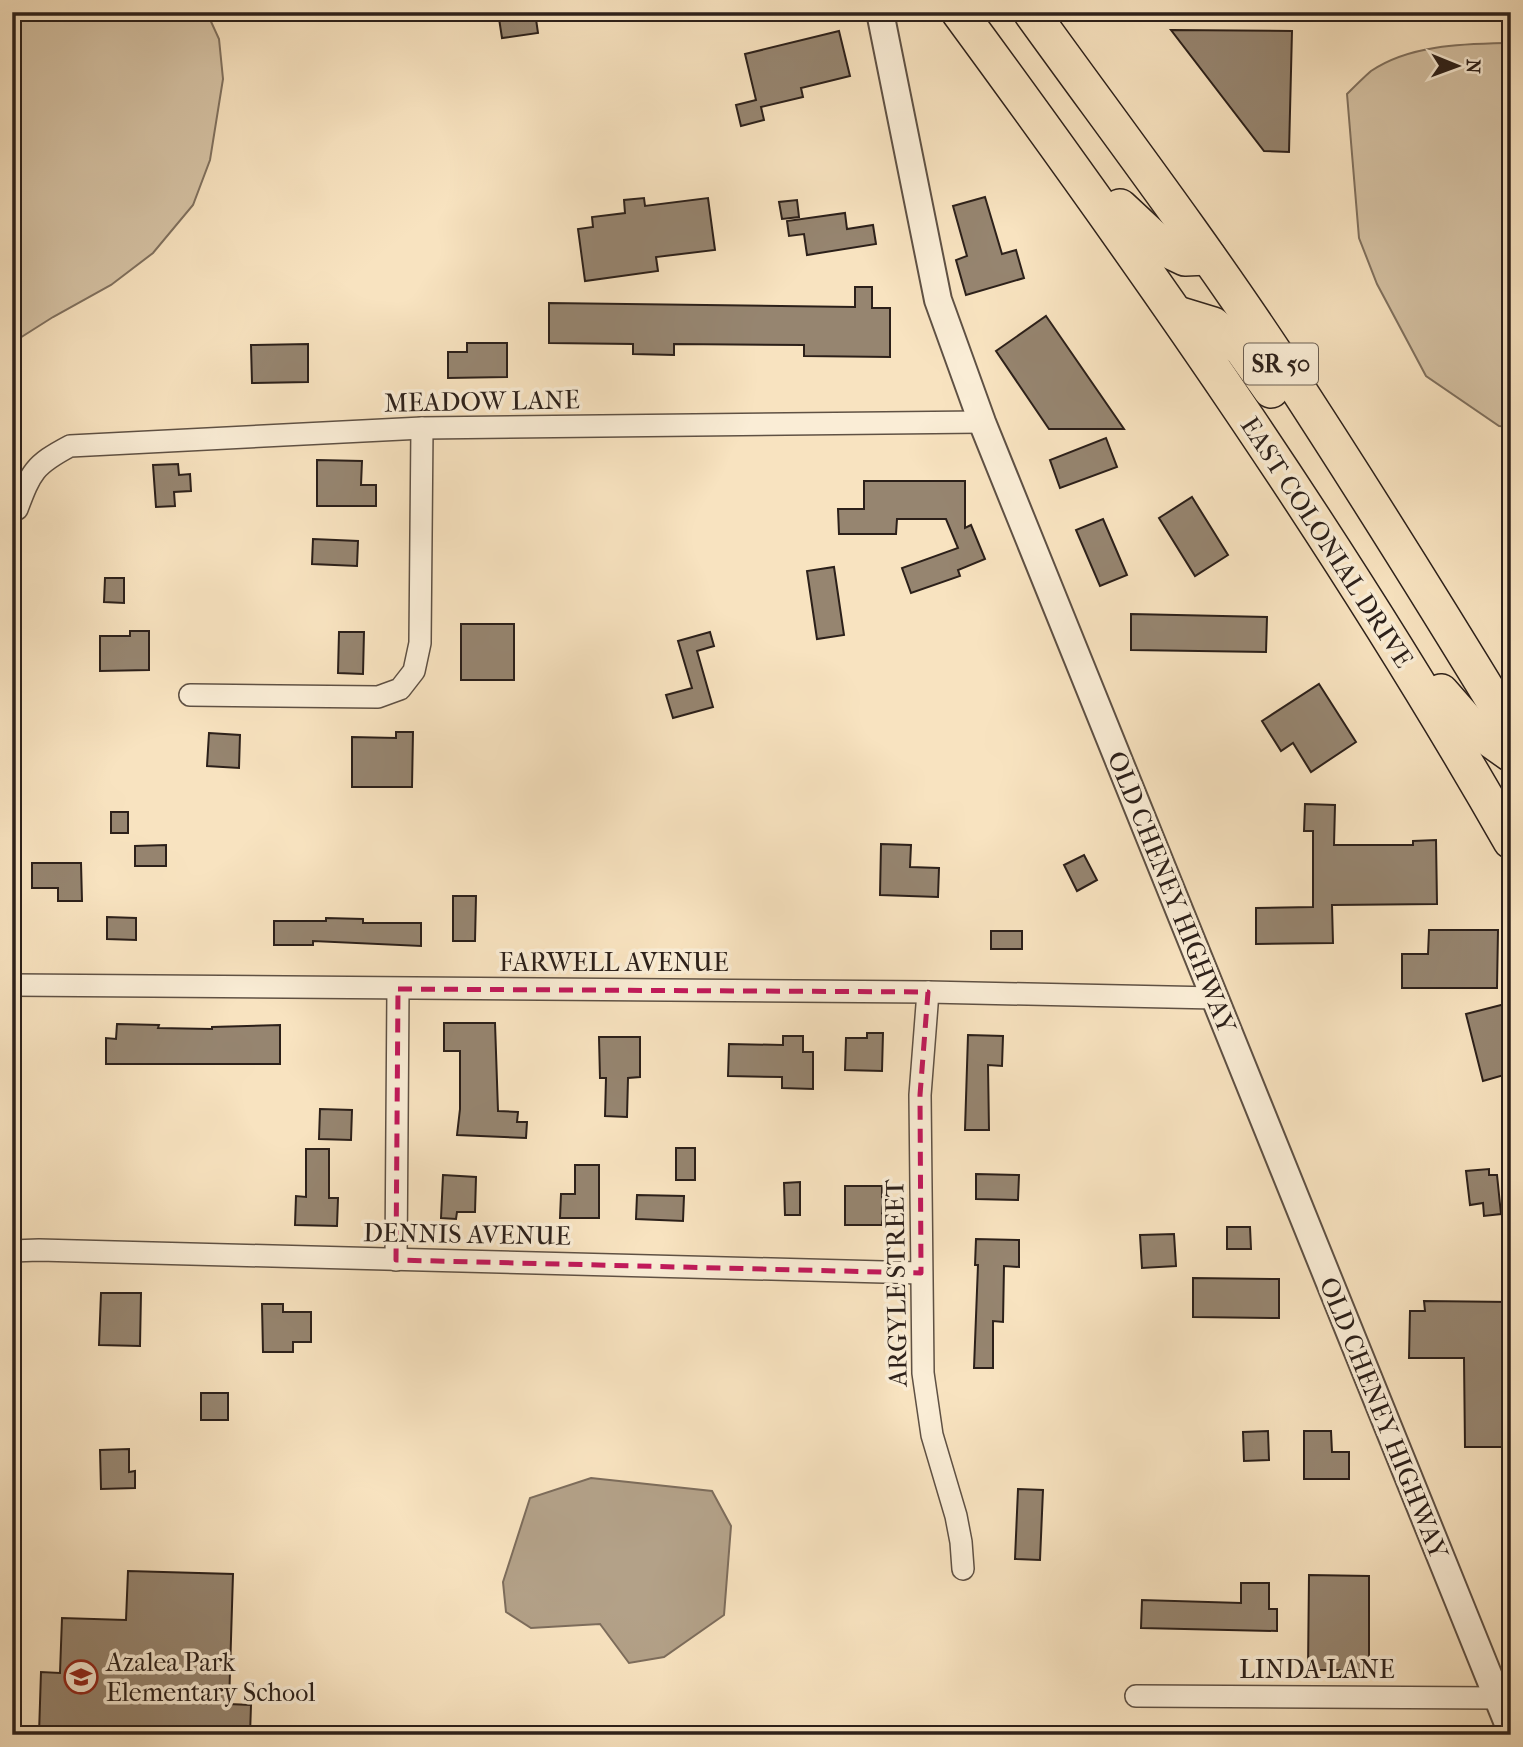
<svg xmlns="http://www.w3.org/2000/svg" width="1523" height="1747" font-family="'IM FELL French Canon',serif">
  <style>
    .green { fill: #d5c2a4; stroke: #80715f; stroke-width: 2 }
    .water { fill: #b3a188; stroke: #7d6d5c; stroke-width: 2 }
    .building { fill: #968570; stroke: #2c201a; stroke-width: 2 }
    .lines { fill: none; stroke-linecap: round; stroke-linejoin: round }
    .minor-casing { stroke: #5f5144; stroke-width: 24 }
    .tertiary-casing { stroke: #5f5144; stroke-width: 30 }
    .trunk-casing { stroke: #2c201a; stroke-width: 38 }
    .minor { stroke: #faedd6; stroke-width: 21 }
    .tertiary { stroke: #faedd6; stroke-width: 26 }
    .trunk { stroke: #f8e3c0; stroke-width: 35 }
    .marked { fill: none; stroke: #c2185b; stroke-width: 5; stroke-dasharray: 14 9; stroke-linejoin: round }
    .labels { text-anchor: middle; stroke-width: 7; stroke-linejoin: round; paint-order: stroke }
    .shield { fill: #faedd6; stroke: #6a5e52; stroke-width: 2 }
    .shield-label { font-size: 24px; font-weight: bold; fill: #2c201a }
    .street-label { font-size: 26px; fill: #2c201a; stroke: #faedd6 }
    .poi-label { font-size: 26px; fill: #2c201a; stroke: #faedd6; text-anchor: start }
  </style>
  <rect width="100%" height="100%" fill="#f8e3c0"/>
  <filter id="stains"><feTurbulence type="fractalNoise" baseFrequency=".00286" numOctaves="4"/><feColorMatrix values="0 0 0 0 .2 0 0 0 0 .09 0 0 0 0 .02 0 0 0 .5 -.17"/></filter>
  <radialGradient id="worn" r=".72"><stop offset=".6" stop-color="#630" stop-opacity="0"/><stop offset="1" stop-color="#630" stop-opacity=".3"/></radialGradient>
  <g class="green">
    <polygon points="12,12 203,12 208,15 219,39 223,79 210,160 193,205 153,253 111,285 53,317 12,343"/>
    <path d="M1511 43V427L1499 426 1426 376 1377 284 1359 238 1347 94C1355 86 1363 78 1371 71 1411 44 1465 44 1511 43Z"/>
  </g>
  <polygon class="water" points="591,1478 712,1491 731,1526 724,1615 664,1657 629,1663 600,1624 531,1628 506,1612 503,1582 530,1498"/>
  <g class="building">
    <polygon points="498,12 535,12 538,33 502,38"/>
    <polygon points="1171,30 1292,31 1289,152 1264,151"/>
    <polygon points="839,31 850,76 801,88 803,97 761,107 764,120 741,126 736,105 756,100 745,54"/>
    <polygon points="985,197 1002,254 1016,250 1024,278 966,295 956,260 967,256 953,206"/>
    <polygon points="644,198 645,206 708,198 715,250 656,257 658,271 585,281 578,229 593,227 592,217 625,213 624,200"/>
    <polygon points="797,200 799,217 782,219 779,202"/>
    <polygon points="845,213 847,229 873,225 876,244 807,255 804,234 789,236 787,221"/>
    <polygon points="855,287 872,287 872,308 890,308 890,357 804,356 804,345 674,344 674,355 633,354 633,344 549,343 549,303 855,307"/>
    <polygon points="1046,316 1124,429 1049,429 996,351"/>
    <polygon points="467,343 507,343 507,377 448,378 448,352 467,352"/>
    <polygon points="308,344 308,382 252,383 251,345"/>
    <polygon points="1106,438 1117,467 1060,488 1050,460"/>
    <polygon points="317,460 362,461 361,485 376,485 376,506 317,506"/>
    <polygon points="178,464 179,475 190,474 191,491 174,492 175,506 156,507 153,465"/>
    <polygon points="864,481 965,481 965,528 971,525 985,559 958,570 960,576 911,593 902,568 958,548 946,519 897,519 896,534 839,534 838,509 864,509"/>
    <polygon points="1192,497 1228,555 1195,576 1159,518"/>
    <polygon points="1103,519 1127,575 1100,586 1076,530"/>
    <polygon points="313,539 358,541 357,566 312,564"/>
    <polygon points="834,567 844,635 817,639 807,571"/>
    <polygon points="105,578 124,578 124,603 104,602"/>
    <polygon points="1131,614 1267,617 1266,652 1131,650"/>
    <rect x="461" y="624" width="53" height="56"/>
    <polygon points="130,631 149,631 149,670 100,671 100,636 130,636"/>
    <polygon points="339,632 364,632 363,674 338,673"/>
    <polygon points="710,632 714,646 697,651 713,707 673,718 666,695 692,688 678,641"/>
    <polygon points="1319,684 1356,742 1311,772 1293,743 1281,751 1262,721"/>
    <polygon points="396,732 413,732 412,787 352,787 352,737 396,738"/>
    <polygon points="209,733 240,735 239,768 207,766"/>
    <polygon points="1305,804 1335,805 1334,845 1413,845 1413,841 1436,840 1437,904 1332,905 1333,943 1256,944 1256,908 1313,907 1313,831 1304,831"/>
    <rect x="111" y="812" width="17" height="21"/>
    <polygon points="881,844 911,845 910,867 939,868 938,897 880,895"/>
    <polygon points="166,845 166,866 135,866 135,846"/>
    <polygon points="1084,855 1097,880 1077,891 1064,865"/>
    <polygon points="32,863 81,863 82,901 58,901 58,888 32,888"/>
    <polygon points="453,896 476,896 475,941 453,941"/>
    <polygon points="107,917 136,918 136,940 107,939"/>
    <polygon points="326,918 363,919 363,923 421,923 421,946 313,941 313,945 274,945 274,921 326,921"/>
    <polygon points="1429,930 1498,930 1497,988 1402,988 1402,954 1428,954"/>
    <rect x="991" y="931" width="31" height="18"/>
    <polygon points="1505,1004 1511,1026 1511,1073 1483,1081 1466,1014"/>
    <polygon points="444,1023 495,1023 498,1111 518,1112 517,1122 527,1122 526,1138 457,1135 460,1109 460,1051 444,1051"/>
    <polygon points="117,1024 159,1025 158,1028 212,1029 212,1027 280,1025 280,1064 106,1064 106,1038 116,1039"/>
    <polygon points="867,1033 883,1033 882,1071 845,1070 846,1038 867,1038"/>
    <polygon points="968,1035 1003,1036 1002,1066 988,1065 989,1130 965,1130"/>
    <polygon points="783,1036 803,1036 803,1052 813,1052 813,1089 782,1088 782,1077 728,1076 729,1044 783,1045"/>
    <polygon points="599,1037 640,1037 640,1077 628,1078 627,1117 605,1116 606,1078 600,1078"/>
    <polygon points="320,1109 352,1110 351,1140 319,1139"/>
    <rect x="676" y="1148" width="19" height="32"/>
    <polygon points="306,1149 329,1149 329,1198 338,1198 337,1226 295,1225 296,1196 306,1197"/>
    <polygon points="575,1165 599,1165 599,1218 560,1218 561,1194 575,1194"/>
    <polygon points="1489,1169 1489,1175 1497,1175 1501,1214 1484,1216 1483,1203 1470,1205 1466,1171"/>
    <polygon points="976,1174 1019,1175 1018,1200 976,1199"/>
    <polygon points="443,1175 476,1177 475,1212 457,1212 456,1219 441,1218"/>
    <polygon points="800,1182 800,1215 785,1215 784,1183"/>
    <rect x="845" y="1186" width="37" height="39"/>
    <polygon points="637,1195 684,1196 683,1221 636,1219"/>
    <polygon points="1227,1227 1250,1227 1251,1249 1227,1249"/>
    <polygon points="1174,1234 1176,1266 1142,1268 1140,1235"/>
    <polygon points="976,1239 1019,1240 1019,1267 1004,1266 1003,1322 993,1321 993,1368 974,1368 978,1265 975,1265"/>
    <polygon points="1193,1278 1279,1279 1279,1318 1193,1317"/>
    <polygon points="101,1293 141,1293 140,1346 99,1345"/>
    <polygon points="1424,1301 1511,1302 1511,1447 1465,1447 1464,1358 1409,1358 1410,1311 1425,1311"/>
    <polygon points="262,1304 283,1304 283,1312 311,1312 311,1342 293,1342 293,1352 263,1352"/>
    <rect x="201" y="1393" width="27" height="27"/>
    <polygon points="1268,1431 1269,1460 1244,1461 1243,1432"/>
    <polygon points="1304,1431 1331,1431 1332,1452 1349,1452 1349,1479 1304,1479"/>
    <polygon points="129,1449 129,1472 135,1471 135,1488 101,1489 100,1450"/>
    <polygon points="1018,1489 1043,1490 1040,1560 1015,1559"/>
    <polygon points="128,1571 233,1574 229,1704 251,1705 250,1735 39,1734 41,1672 60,1673 62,1618 126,1620"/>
    <polygon points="1309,1575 1369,1576 1369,1670 1308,1670"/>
    <polygon points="1241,1583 1269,1583 1269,1609 1277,1609 1277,1631 1141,1628 1142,1600 1241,1603"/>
  </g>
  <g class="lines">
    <defs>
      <g id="minor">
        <path d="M17 509C31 472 34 465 70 446L422 428 982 422"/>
        <polyline points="190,695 378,697 400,689 414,671 420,643 422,428"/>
        <polyline points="12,985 928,992 1215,998"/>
        <polyline points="928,992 920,1095 923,1373 932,1435 956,1516 961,1542 963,1569"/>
        <polyline points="12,1251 39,1250 921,1273"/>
        <polyline points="396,1260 398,989"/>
        <polyline points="1136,1696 1497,1698"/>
      </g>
      <polyline id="tertiary" points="880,12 938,300 982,422 1511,1731"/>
      <g id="trunk">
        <path d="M959 12C1156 280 1346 552 1511 841"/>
        <path d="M1031 12C1114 127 1199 239 1277 357 1357 479 1435 604 1511 729"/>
        <polyline points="1120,207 1164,248 1185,258 1208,257"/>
        <polyline points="1177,314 1213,325 1242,349 1271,390"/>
        <polyline points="1441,692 1470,725 1511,754"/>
      </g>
    </defs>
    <use href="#minor" class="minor-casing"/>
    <use href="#tertiary" class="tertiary-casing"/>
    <use href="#trunk" class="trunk-casing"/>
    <use href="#minor" class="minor"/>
    <use href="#tertiary" class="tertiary"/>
    <use href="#trunk" class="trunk"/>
  </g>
  <path class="marked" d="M398 989 928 992 920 1095 921 1273 396 1260Z"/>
  <defs>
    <symbol id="school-ring" viewBox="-11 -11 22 22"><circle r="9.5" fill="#faedd6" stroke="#8f2418" stroke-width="1.5"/><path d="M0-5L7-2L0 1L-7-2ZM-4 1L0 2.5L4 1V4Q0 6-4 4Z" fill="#8f2418"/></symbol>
  </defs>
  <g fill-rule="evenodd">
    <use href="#school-ring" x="62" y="1658" width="38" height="38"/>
  </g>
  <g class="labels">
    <rect class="shield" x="1244" y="343.5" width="74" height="41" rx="5"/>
    <g class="shield-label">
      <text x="1281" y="372">SR 50</text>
    </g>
    <g class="street-label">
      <text transform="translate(482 401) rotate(-1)" y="9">MEADOW LANE</text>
      <text transform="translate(1327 542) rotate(57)" y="9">EAST COLONIAL DRIVE</text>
      <text transform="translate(1172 892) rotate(68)" y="9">OLD CHENEY HIGHWAY</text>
      <text x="614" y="971">FARWELL AVENUE</text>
      <text transform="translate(467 1234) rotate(1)" y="9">DENNIS AVENUE</text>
      <text transform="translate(896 1283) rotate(-91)" y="9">ARGYLE STREET</text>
      <text transform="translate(1384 1418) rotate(68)" y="9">OLD CHENEY HIGHWAY</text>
      <text x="1317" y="1678">LINDA LANE</text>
    </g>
    <g class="poi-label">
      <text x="106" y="1671">Azalea Park<tspan x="106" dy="30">Elementary School</tspan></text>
    </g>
  </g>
  <rect width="1523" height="1747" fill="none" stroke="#f8e3c0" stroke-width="42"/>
  <rect x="14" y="14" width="1495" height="1719" fill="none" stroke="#2c201a" stroke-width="3.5"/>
  <rect x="21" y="21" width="1481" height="1705" fill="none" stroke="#2c201a" stroke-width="2"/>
  <g transform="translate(1457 66) rotate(91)" stroke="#faedd6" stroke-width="5" paint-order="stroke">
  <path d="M0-5L12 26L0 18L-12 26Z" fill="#2c201a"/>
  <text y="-10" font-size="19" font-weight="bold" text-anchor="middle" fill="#2c201a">N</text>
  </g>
  <rect width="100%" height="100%" filter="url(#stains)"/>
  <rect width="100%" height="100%" fill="url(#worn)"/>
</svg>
